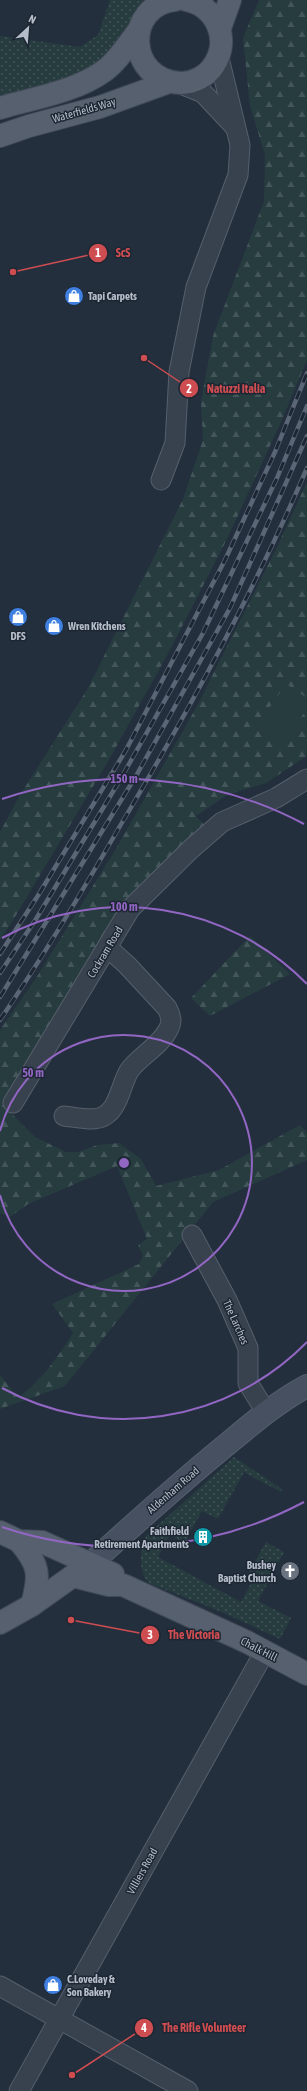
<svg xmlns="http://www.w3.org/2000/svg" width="307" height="2091" font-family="'Asap Condensed',sans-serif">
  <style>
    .grass { fill: url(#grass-dots) }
    .forest { fill: url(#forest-firs) }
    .garden { fill: #263c3f }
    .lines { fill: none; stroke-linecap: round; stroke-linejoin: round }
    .minor-casing { stroke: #565f6c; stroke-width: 21 }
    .secondary-casing { stroke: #565f6c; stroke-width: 24 }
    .primary-casing { stroke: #414a57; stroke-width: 24 }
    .minor { stroke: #38414e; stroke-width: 19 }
    .secondary { stroke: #465061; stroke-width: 22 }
    .primary { stroke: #56606e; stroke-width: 22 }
    .rail-casing { stroke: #5a6575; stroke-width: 4.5 }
    .rail { stroke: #1d2633; stroke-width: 3; stroke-dasharray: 9; stroke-linecap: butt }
    .ring { fill: none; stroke: #9266c3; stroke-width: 2 }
    .labels { text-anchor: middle; stroke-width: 3; stroke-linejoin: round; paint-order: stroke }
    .street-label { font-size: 11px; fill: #b4bcc9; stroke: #1d2633 }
    .poi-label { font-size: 11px; font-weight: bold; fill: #b4bcc9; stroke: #1d2633; text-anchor: start }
    .centre { fill: #9266c3; stroke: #1d2633; stroke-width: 2 }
    .ring-label { font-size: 12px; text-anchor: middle; font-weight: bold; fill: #9266c3; stroke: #1d2633; stroke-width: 3; stroke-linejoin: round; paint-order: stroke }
    .leader { fill: none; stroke: #ce4d50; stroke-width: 1.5 }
    .callout-dot { fill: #ce4d50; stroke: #1d2633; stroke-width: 1.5 }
    .mark-label { font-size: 12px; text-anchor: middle; font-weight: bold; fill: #fff }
    .callout-label { font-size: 12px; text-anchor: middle; font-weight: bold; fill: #ce4d50; stroke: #1d2633; stroke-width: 3; stroke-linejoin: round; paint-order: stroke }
  </style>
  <defs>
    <pattern id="grass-dots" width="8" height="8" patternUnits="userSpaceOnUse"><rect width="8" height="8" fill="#263c3f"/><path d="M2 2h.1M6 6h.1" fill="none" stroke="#435659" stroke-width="1.8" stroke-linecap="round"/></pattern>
    <pattern id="forest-firs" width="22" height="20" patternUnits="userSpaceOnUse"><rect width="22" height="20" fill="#263c3f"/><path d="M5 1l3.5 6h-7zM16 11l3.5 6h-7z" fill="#435659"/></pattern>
  </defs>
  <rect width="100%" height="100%" fill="#242f3e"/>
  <g class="grass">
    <path d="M110 0H144C133 13 129 29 118 42 83 82 48 84 0 97V36L80 47 98 35Z"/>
    <path d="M234 1457 282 1489 281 1492 244 1472 218 1519 202 1511 184 1543 170 1535 158 1557 241 1602 253 1580 247 1576 266 1542 284 1552 258 1601 291 1618 280 1639 224 1613 151 1584C137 1576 140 1549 146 1536Z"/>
  </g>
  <g class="forest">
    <polygon points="259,0 307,0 307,360 281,422 227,539 170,650 110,758 12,922 0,940 0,832 20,795 88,688 183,499 203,440 201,402 213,336 264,201 265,155 250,106 243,38"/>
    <path d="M307 482V756L266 783 227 795 196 816 205 826 163 871 6 1108 35 1137 66 1152H79L97 1145 119 1143 141 1159 156 1186 219 1170 300 1125 307 1132V1160L213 1202 65 1386 0 1409V1375L18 1398C42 1380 57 1358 73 1333L52 1304 139 1264 143 1255 138 1245 147 1239 117 1166 28 1204 10 1217 0 1213V1030L36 978 117 847 197 706 277 547Z"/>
    <polygon points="250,936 290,974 210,1016 191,998"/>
  </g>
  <polygon class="garden" points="286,684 307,698 307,709 281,745 256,727"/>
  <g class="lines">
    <defs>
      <g id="minor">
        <polyline points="178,83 203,93 235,127"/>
        <polyline points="161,480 175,443 179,372 196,287 238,175 240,145 219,58"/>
        <polyline points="13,1103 130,909 191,849 222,822 276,798 307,779"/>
        <path d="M64 1116C75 1117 94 1122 104 1116 119 1108 121 1084 129 1071 139 1056 161 1046 169 1028 173 1021 170 1014 167 1008L127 965 108 948"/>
        <polyline points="192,1235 227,1300 248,1348 248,1383 266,1412"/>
        <polyline points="0,1986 188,2091"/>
        <polyline points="19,2091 265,1651"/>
      </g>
      <path id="secondary" d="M89 1565C132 1526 175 1487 219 1451 248 1427 275 1403 307 1386"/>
      <g id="primary">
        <path d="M175 0C124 5 126 81 181 83 194 83 207 76 214 65 231 39 216 6 186 0"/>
        <polyline points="220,28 230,0"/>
        <path d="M0 108C34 98 75 92 104 71 118 61 128 44 139 30"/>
        <polyline points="0,136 29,126 100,107 169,82"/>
        <polyline points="0,1532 19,1541 42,1542 113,1574"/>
        <path d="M19 1541C40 1566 40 1574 32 1605"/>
        <polyline points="73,1576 109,1585 123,1585 247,1642 307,1674"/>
        <polyline points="0,1623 32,1605 84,1568"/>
      </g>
    </defs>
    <use href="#minor" class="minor-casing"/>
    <use href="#secondary" class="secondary-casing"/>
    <use href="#primary" class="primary-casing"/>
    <use href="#minor" class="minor"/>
    <use href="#secondary" class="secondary"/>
    <use href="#primary" class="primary"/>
    <defs>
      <g id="rail">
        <polyline points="0,954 39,894 126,750 225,560 275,452 307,373"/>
        <polyline points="0,973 36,919 120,780 203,633 277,478 307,406"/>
        <polyline points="0,997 136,776 230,608 307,436"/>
        <path d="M0 1020C43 957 82 892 120 826 189 710 254 592 307 468"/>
      </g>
    </defs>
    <use href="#rail" class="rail-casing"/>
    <use href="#rail" class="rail"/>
  </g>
  <g class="ring">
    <path d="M0 1131A128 128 0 1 1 0 1195"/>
    <path d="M307 1342A256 256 0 0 1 2 1388M2 938A256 256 0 0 1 307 984"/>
    <path d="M304 1502A384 384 0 0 1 2 1527M2 799A384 384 0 0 1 304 824"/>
  </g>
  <defs>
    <symbol id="shop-disc" viewBox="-11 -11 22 22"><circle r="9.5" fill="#3f7fe0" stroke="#1d2633"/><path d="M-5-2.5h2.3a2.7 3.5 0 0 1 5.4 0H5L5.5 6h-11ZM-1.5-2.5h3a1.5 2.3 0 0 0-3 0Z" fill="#fff"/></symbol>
    <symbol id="building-disc" viewBox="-11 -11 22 22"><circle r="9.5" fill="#0f9aa8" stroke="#1d2633"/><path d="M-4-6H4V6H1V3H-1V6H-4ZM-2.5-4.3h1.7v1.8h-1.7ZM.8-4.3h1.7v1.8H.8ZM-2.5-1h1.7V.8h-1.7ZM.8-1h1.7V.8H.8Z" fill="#fff"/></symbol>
    <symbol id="church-disc" viewBox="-11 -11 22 22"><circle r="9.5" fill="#6b7280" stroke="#1d2633"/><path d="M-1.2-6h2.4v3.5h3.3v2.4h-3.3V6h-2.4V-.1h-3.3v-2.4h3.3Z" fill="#fff"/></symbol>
  </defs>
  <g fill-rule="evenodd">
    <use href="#shop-disc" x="63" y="285" width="22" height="22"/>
    <use href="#shop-disc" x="7" y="606" width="22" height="22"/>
    <use href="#shop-disc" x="43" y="615" width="22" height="22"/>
    <use href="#building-disc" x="192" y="1526" width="22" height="22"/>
    <use href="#church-disc" x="279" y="1560" width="22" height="22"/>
    <use href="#shop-disc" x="42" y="1974" width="22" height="22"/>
  </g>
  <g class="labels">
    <g class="street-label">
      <text transform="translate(84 110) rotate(-16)" y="4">Waterfields Way</text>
      <text transform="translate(105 952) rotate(-59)" y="4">Cockram Road</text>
      <text transform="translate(236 1322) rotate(66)" y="4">The Larches</text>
      <text transform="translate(173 1490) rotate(-41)" y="4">Aldenham Road</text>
      <text transform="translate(259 1649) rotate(27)" y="4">Chalk Hill</text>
      <text transform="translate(142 1871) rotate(-61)" y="4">Villiers Road</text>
    </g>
    <g class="poi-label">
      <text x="88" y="300">Tapi Carpets</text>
      <text x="68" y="630">Wren Kitchens</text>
      <text x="18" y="640" text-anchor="middle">DFS</text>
      <text x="189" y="1535" text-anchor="end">Faithfield<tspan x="189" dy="13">Retirement Apartments</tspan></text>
      <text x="276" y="1569" text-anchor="end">Bushey<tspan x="276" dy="13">Baptist Church</tspan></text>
      <text x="67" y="1983">C.Loveday &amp;<tspan x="67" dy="13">Son Bakery</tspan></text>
    </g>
  </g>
  <circle cx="124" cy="1163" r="6" class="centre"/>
  <g class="ring-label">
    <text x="124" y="783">150 m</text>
    <text x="124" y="911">100 m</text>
    <text x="33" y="1077">50 m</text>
  </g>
  <path class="leader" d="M13 272L98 253M144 358L189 388M71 1620L150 1635M72 2075L144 2028"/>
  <g class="callout-dot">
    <circle cx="13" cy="272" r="4"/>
    <circle cx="144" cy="358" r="4"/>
    <circle cx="71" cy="1620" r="4"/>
    <circle cx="72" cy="2075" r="4"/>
    <circle cx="98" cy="253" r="10"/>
    <circle cx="189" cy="388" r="10"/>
    <circle cx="150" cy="1635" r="10"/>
    <circle cx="144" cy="2028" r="10"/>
  </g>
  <g class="mark-label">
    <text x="98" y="257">1</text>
    <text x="189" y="393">2</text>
    <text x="150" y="1639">3</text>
    <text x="144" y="2032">4</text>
  </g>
  <g class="callout-label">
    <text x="123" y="257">ScS</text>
    <text x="236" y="393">Natuzzi Italia</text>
    <text x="194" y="1639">The Victoria</text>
    <text x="204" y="2032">The Rifle Volunteer</text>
  </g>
  <g transform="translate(28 28) rotate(26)" stroke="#1d2633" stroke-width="3" paint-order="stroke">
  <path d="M0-3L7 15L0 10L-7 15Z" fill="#b4bcc9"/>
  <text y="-6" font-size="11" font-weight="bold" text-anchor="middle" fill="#b4bcc9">N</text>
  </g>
</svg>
